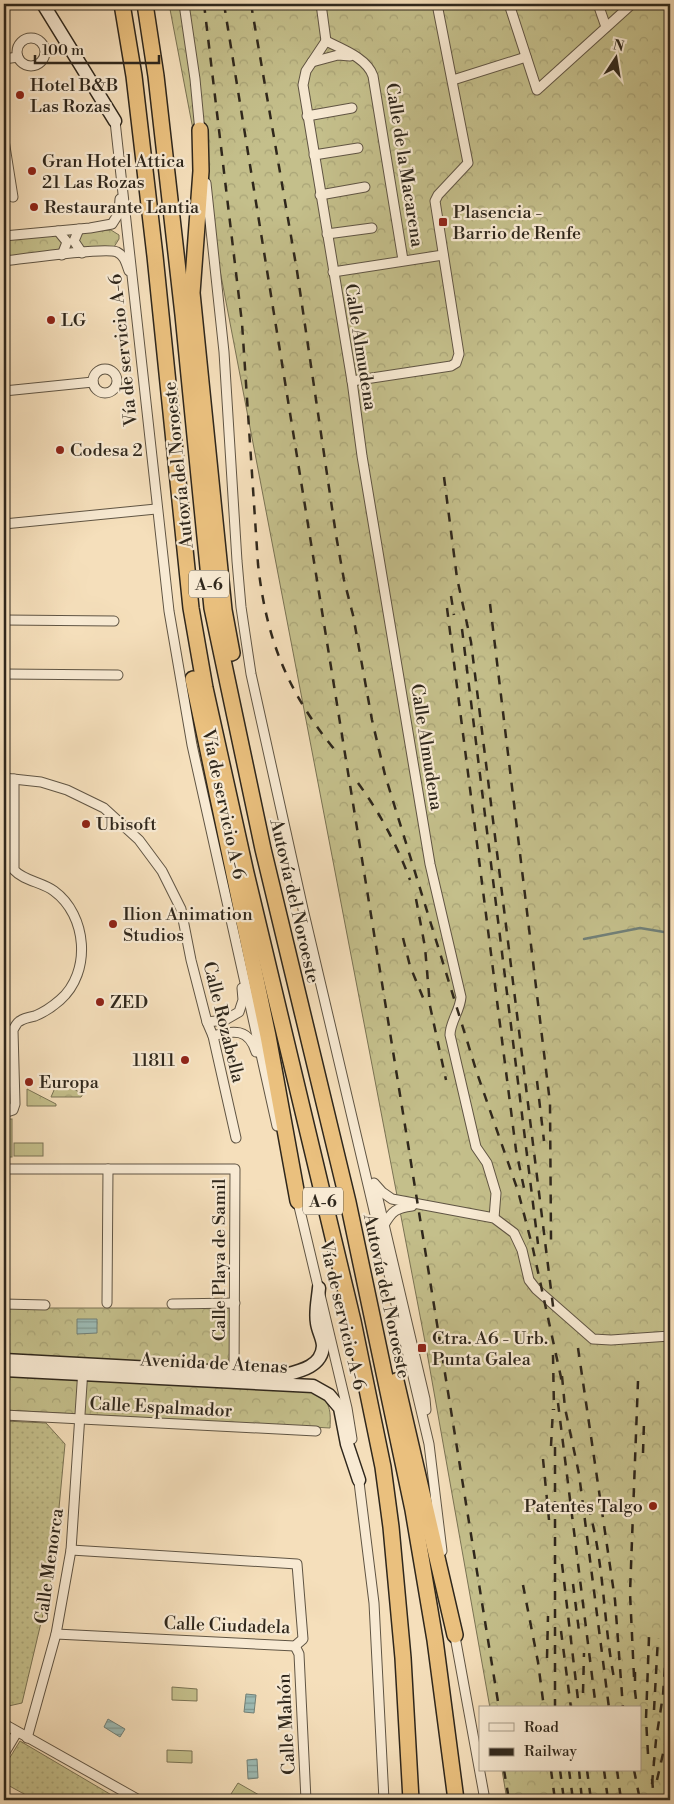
<svg xmlns="http://www.w3.org/2000/svg" width="674" height="1804" font-family="'Libre Bodoni',serif">
  <style>
    .grass { fill: #c4bf8b; stroke: #7a7354 }
    .forest { fill: url(#forest-crowns); stroke: #7a7354 }
    .garden { fill: url(#garden-dots); stroke: #7a7354 }
    .water { fill: url(#water-rules); stroke: #718078 }
    .lines { fill: none; stroke-linecap: round; stroke-linejoin: round }
    .stream { stroke: #718078; stroke-width: 2.5 }
    .street-casing { stroke: #605544; stroke-width: 11 }
    .secondary-casing { stroke: #2f271c; stroke-width: 15 }
    .highway-casing { stroke: #2f271c; stroke-width: 18 }
    .street { stroke: #f8ead3; stroke-width: 9 }
    .secondary { stroke: #f8ead3; stroke-width: 12 }
    .highway { stroke: #eac07e; stroke-width: 15 }
    .rail { stroke: #2f271c; stroke-width: 2.5; stroke-dasharray: 9 9; stroke-linecap: butt }
    .poi-dot { fill: #8f2418; stroke: #f8ead3; stroke-width: 2 }
    .labels { text-anchor: middle; stroke-width: 4.5; stroke-linejoin: round; paint-order: stroke }
    .shield { fill: #f8ead3; stroke: #6b6253; stroke-width: 1 }
    .shield-label { font-size: 16px; font-weight: bold; fill: #2f271c }
    .poi-label { font-size: 18px; fill: #2f271c; stroke: #f8ead3; text-anchor: start }
    .street-label { font-size: 18px; fill: #2f271c; stroke: #f8ead3 }
  </style>
  <defs>
    <pattern id="forest-crowns" width="20" height="18" patternUnits="userSpaceOnUse" patternTransform="scale(1.25)"><rect width="20" height="18" fill="#c4bf8b"/><path d="M2 6a3 3 0 1 1 6 0M12 15a3 3 0 1 1 6 0" fill="none" stroke="#a9a477"/></pattern>
    <pattern id="garden-dots" width="8" height="8" patternUnits="userSpaceOnUse" patternTransform="scale(1.25)"><rect width="8" height="8" fill="#c4bf8b"/><path d="M2 2h.1M6 6h.1" fill="none" stroke="#a9a477" stroke-width="1.8" stroke-linecap="round"/></pattern>
    <pattern id="water-rules" width="6" height="5" patternUnits="userSpaceOnUse" patternTransform="scale(1.25)"><rect width="6" height="5" fill="#9dbcb6"/><path d="M0 2.5h6" fill="none" stroke="#809993"/></pattern>
  </defs>
  <rect width="100%" height="100%" fill="#f5dfbb"/>
  <filter id="stains"><feTurbulence type="fractalNoise" baseFrequency=".004" numOctaves="4"/><feColorMatrix values="0 0 0 0 .2 0 0 0 0 .09 0 0 0 0 .02 0 0 0 .5 -.17"/></filter>
  <radialGradient id="worn" r=".72"><stop offset=".6" stop-color="#630" stop-opacity="0"/><stop offset="1" stop-color="#630" stop-opacity=".3"/></radialGradient>
  <g class="grass">
    <polygon points="4,1034 7,1034 8,1105 4,1105"/>
    <rect x="4" y="1119" width="8" height="38"/>
    <rect x="14" y="1143" width="29" height="13"/>
    <polygon points="172,1687 197,1689 197,1701 172,1700"/>
    <polygon points="167,1750 192,1751 192,1763 167,1762"/>
    <polygon points="238,1783 259,1795 256,1800 242,1800 231,1794"/>
  </g>
  <g class="forest">
    <polygon points="169,4 670,4 670,1800 507,1800 502,1770 640,1770 640,1708 490,1708 426,1347"/>
    <polygon points="111,230 119,235 119,239 114,247 4,257 4,240"/>
    <polygon points="58,1081 83,1094 81,1097 51,1097"/>
    <polygon points="27,1089 56,1104 56,1106 27,1106"/>
    <polygon points="4,1308 229,1308 231,1311 230,1354 228,1363 223,1366 4,1355"/>
    <path d="M4 1376 310 1391C330 1399 331 1408 330 1428L4 1410Z"/>
  </g>
  <g class="garden">
    <polygon points="4,1421 46,1423 65,1444 53,1572 22,1703 4,1707"/>
    <polygon points="20,1741 120,1800 35,1800 4,1783 4,1767"/>
  </g>
  <g class="water">
    <polygon points="77,1319 97,1319 97,1333 77,1334"/>
    <polygon points="246,1694 256,1695 254,1713 244,1712"/>
    <polygon points="108,1719 125,1729 120,1737 104,1727"/>
    <polygon points="257,1759 258,1778 248,1779 247,1760"/>
  </g>
  <g class="lines">
    <polyline class="stream" points="584,939 640,928 670,933"/>
    <defs>
      <g id="street">
        <polyline points="184,4 195,79 200,132"/>
        <polyline points="321,4 326,41"/>
        <polyline points="509,4 537,90 632,4"/>
        <polyline points="598,4 606,27"/>
        <circle cx="31" cy="52" r="14"/>
        <path d="M326 41 306 71 303 85 352 381 362 456 430 864 461 997C460 1011 450 1022 450 1035L476 1147 487 1163 496 1193 494 1218"/>
        <path d="M326 41C342 49 367 58 373 76L403 260"/>
        <polyline points="4,59 18,57"/>
        <polyline points="312,62 338,55 350,56"/>
        <polyline points="453,80 526,57"/>
        <polyline points="307,116 352,108"/>
        <polyline points="115,121 169,611 192,745 277,1126"/>
        <polyline points="4,140 13,197"/>
        <polyline points="314,155 358,148"/>
        <polyline points="206,183 224,352 237,561 241,607 251,674 303,909 429,1444 442,1551"/>
        <polyline points="320,195 365,187"/>
        <polyline points="79,229 74,241 82,253"/>
        <polyline points="58,231 67,242 62,255"/>
        <polyline points="327,234 372,228"/>
        <polyline points="4,236 90,228 112,224 119,213 120,199"/>
        <path d="M4 261C22 259 105 247 117 252 125 256 126 263 129 271"/>
        <polyline points="333,272 443,255"/>
        <circle cx="105" cy="381" r="12"/>
        <polyline points="352,381 451,366 456,363 459,354 435,201 438,195 468,163 437,4"/>
        <polyline points="4,391 93,382"/>
        <polyline points="4,524 156,509"/>
        <polyline points="4,620 114,621"/>
        <polyline points="4,674 118,675"/>
        <polyline points="4,778 41,782 67,790 104,808 139,840 162,871 181,909 191,960 207,1022 213,1036 236,1138"/>
        <polyline points="207,1022 225,1020 239,1012 243,1000 242,988"/>
        <path d="M213 1036C233 1030 249 1028 256 1052"/>
        <path d="M4 1113 13 1110 15 1104 13 1030C15 1027 17 1022 20 1021 24 1018 30 1017 35 1016 45 1012 52 1007 60 1000 92 972 87 915 54 891 42 882 24 881 14 870V779"/>
        <polyline points="4,1169 235,1169 234,1377"/>
        <polyline points="374,1183 382,1192 392,1199 494,1218 514,1233 522,1250 529,1280 536,1289 593,1339 611,1340 670,1336"/>
        <polyline points="375,1186 425,1399 426,1410"/>
        <polyline points="297,1198 347,1408 352,1439"/>
        <path d="M384 1225C392 1211 396 1208 412 1206"/>
        <polyline points="107,1303 108,1169"/>
        <polyline points="4,1304 45,1305"/>
        <polyline points="172,1304 235,1303"/>
        <polyline points="4,1415 316,1431"/>
        <polyline points="358,1474 374,1603 384,1800"/>
        <polyline points="454,1631 485,1800"/>
        <polyline points="56,1634 295,1646 303,1639 297,1564 71,1550"/>
        <polyline points="295,1646 299,1654 306,1800"/>
        <polyline points="4,1724 139,1800"/>
        <polyline points="27,1738 56,1634 71,1550 83,1369"/>
        <polyline points="4,1754 17,1732"/>
      </g>
      <g id="secondary">
        <polyline points="43,4 115,121"/>
        <path d="M4 1360 285 1375C301 1371 322 1366 323 1346 323 1339 318 1331 317 1323 315 1312 318 1299 319 1288"/>
        <polyline points="4,1370 313,1386 329,1395 340,1408 347,1444 359,1480"/>
      </g>
      <g id="highway">
        <polyline points="122,4 134,76 155,256 191,608 205,688 246,873 353,1321 383,1467 391,1527 403,1658 411,1800"/>
        <polyline points="145,4 156,76 183,315 212,608 263,849 348,1202 413,1510 435,1640 456,1800"/>
        <polyline points="200,130 201,171 192,293 224,610 232,653"/>
        <polyline points="193,679 268,1036 298,1201"/>
        <polyline points="396,1381 455,1635"/>
      </g>
    </defs>
    <use href="#street" class="street-casing"/>
    <use href="#secondary" class="secondary-casing"/>
    <use href="#highway" class="highway-casing"/>
    <use href="#street" class="street"/>
    <use href="#secondary" class="secondary"/>
    <use href="#highway" class="highway"/>
    <g class="rail">
      <path d="M204 4 242 323 258 564C266 638 287 691 334 749"/>
      <polyline points="224,4 499,1708"/>
      <polyline points="251,4 297,271 336,535 344,580 353,615 372,720 385,775 477,1073 518,1191 533,1249 562,1382"/>
      <polyline points="444,477 457,578 471,642 554,1314"/>
      <polyline points="451,596 454,615"/>
      <polyline points="490,604 550,1103 551,1240"/>
      <polyline points="447,608 516,1150 525,1193"/>
      <polyline points="462,629 538,1244"/>
      <path d="M358 783C380 813 397 845 410 880"/>
      <polyline points="416,899 425,947 430,1006 446,1080"/>
      <polyline points="403,938 410,966 426,1005"/>
      <polyline points="537,1081 544,1141"/>
      <polyline points="578,1348 615,1600 623,1708"/>
      <polyline points="553,1355 554,1410"/>
      <polyline points="562,1376 565,1408 579,1474 609,1708"/>
      <polyline points="558,1403 596,1708"/>
      <polyline points="551,1446 553,1409"/>
      <polyline points="643,1453 644,1422"/>
      <polyline points="543,1459 549,1520"/>
      <path d="M588 1506C605 1564 603 1625 615 1683"/>
      <polyline points="562,1564 579,1708"/>
      <polyline points="573,1584 579,1631"/>
      <polyline points="523,1585 538,1662 544,1708"/>
      <polyline points="561,1631 571,1708"/>
      <polyline points="547,1658 548,1616"/>
      <polyline points="635,1672 635,1691 637,1708"/>
      <polyline points="634,1677 630,1593 638,1381"/>
      <polyline points="583,1693 584,1653"/>
      <polyline points="555,1708 555,1438"/>
      <polyline points="654,1710 658,1638"/>
      <polyline points="648,1754 646,1719 649,1637"/>
      <polyline points="504,1770 509,1800"/>
      <polyline points="551,1770 555,1800"/>
      <polyline points="560,1770 564,1800"/>
      <polyline points="569,1770 573,1800"/>
      <polyline points="579,1770 582,1800"/>
      <polyline points="587,1770 591,1800"/>
      <polyline points="604,1770 608,1800"/>
      <polyline points="617,1770 621,1800"/>
      <polyline points="634,1770 640,1800"/>
      <polyline points="652,1779 654,1800"/>
      <polyline points="657,1780 670,1723"/>
      <polyline points="652,1784 656,1740 663,1695 667,1638"/>
      <polyline points="664,1800 670,1770"/>
    </g>
  </g>
  <g class="poi-dot">
    <circle cx="20" cy="95" r="5"/>
    <circle cx="32" cy="171" r="5"/>
    <circle cx="34" cy="207" r="5"/>
    <rect x="438" y="217" width="10" height="10" rx="2.5"/>
    <circle cx="51" cy="320" r="5"/>
    <circle cx="60" cy="450" r="5"/>
    <circle cx="86" cy="824" r="5"/>
    <circle cx="113" cy="924" r="5"/>
    <circle cx="100" cy="1002" r="5"/>
    <circle cx="185" cy="1060" r="5"/>
    <circle cx="29" cy="1082" r="5"/>
    <rect x="417" y="1343" width="10" height="10" rx="2.5"/>
    <circle cx="653" cy="1506" r="5"/>
  </g>
  <g class="labels">
    <g class="shield">
      <rect x="189" y="570.5" width="40" height="27" rx="4"/>
      <rect x="303" y="1187.5" width="40" height="27" rx="4"/>
    </g>
    <g class="shield-label">
      <text x="209" y="590">A-6</text>
      <text x="323" y="1207">A-6</text>
    </g>
    <g class="poi-label">
      <text x="30" y="91">Hotel B&amp;B<tspan x="30" dy="21">Las Rozas</tspan></text>
      <text x="42" y="167">Gran Hotel Attica<tspan x="42" dy="21">21 Las Rozas</tspan></text>
      <text x="44" y="213">Restaurante Lantia</text>
      <text x="453" y="218">Plasencia -<tspan x="453" dy="21">Barrio de Renfe</tspan></text>
      <text x="61" y="326">LG</text>
      <text x="70" y="456">Codesa 2</text>
      <text x="96" y="830">Ubisoft</text>
      <text x="123" y="920">Ilion Animation<tspan x="123" dy="21">Studios</tspan></text>
      <text x="110" y="1008">ZED</text>
      <text x="175" y="1066" text-anchor="end">11811</text>
      <text x="39" y="1088">Europa</text>
      <text x="432" y="1344">Ctra. A6 - Urb.<tspan x="432" dy="21">Punta Galea</tspan></text>
      <text x="643" y="1512" text-anchor="end">Patentes Talgo</text>
    </g>
    <g class="street-label">
      <text transform="translate(405 165) rotate(81)" y="6">Calle de la Macarena</text>
      <text transform="translate(361 347) rotate(81)" y="6">Calle Almudena</text>
      <text transform="translate(123 350) rotate(-96)" y="6">Vía de servicio A-6</text>
      <text transform="translate(178 465) rotate(-96)" y="6">Autovía del Noroeste</text>
      <text transform="translate(427 747) rotate(81)" y="6">Calle Almudena</text>
      <text transform="translate(224 804) rotate(78)" y="6">Vía de servicio A-6</text>
      <text transform="translate(295 901) rotate(77)" y="6">Autovía del Noroeste</text>
      <text transform="translate(224 1022) rotate(76)" y="6">Calle Rozabella</text>
      <text transform="translate(219 1260) rotate(-90)" y="6">Calle Playa de Samil</text>
      <text transform="translate(387 1296) rotate(78)" y="6">Autovía del Noroeste</text>
      <text transform="translate(343 1315) rotate(77)" y="6">Vía de servicio A-6</text>
      <text transform="translate(214 1363) rotate(3)" y="6">Avenida de Atenas</text>
      <text transform="translate(161 1407) rotate(3)" y="6">Calle Espalmador</text>
      <text transform="translate(49 1566) rotate(-82)" y="6">Calle Menorca</text>
      <text transform="translate(227 1625) rotate(2)" y="6">Calle Ciudadela</text>
      <text transform="translate(286 1724) rotate(-93)" y="6">Calle Mahón</text>
    </g>
  </g>
  <rect width="674" height="1804" fill="none" stroke="#f5dfbb" stroke-width="20"/>
  <rect x="5" y="5" width="664" height="1794" fill="none" stroke="#2f271c" stroke-width="2.5"/>
  <rect x="10" y="10" width="654" height="1784" fill="none" stroke="#2f271c"/>
  <rect x="479" y="1706" width="162" height="65" fill="#f8ead3" stroke="#a89c8a"/>
  <rect x="489" y="1723" width="25" height="8" fill="#f8ead3" stroke="#a89c8a"/>
  <text x="524" y="1732" font-size="15" fill="#2f271c">Road</text>
  <rect x="489" y="1748" width="25" height="8" fill="#2f271c" stroke="#a89c8a"/>
  <text x="524" y="1756" font-size="15" fill="#2f271c">Railway</text>
  <g transform="translate(616 58) rotate(12)" stroke="#f8ead3" stroke-width="4" paint-order="stroke">
  <path d="M0-4L9 19L0 12L-9 19Z" fill="#2f271c"/>
  <text y="-8" font-size="14" font-weight="bold" text-anchor="middle" fill="#2f271c">N</text>
  </g>
  <path d="M35 55v8h124v-8" fill="none" stroke="#2f271c" stroke-width="2.5"/>
  <text x="42" y="55" font-size="15" fill="#2f271c" stroke="#f8ead3" stroke-width="4" paint-order="stroke">100 m</text>
  <rect width="100%" height="100%" filter="url(#stains)"/>
  <rect width="100%" height="100%" fill="url(#worn)"/>
</svg>
